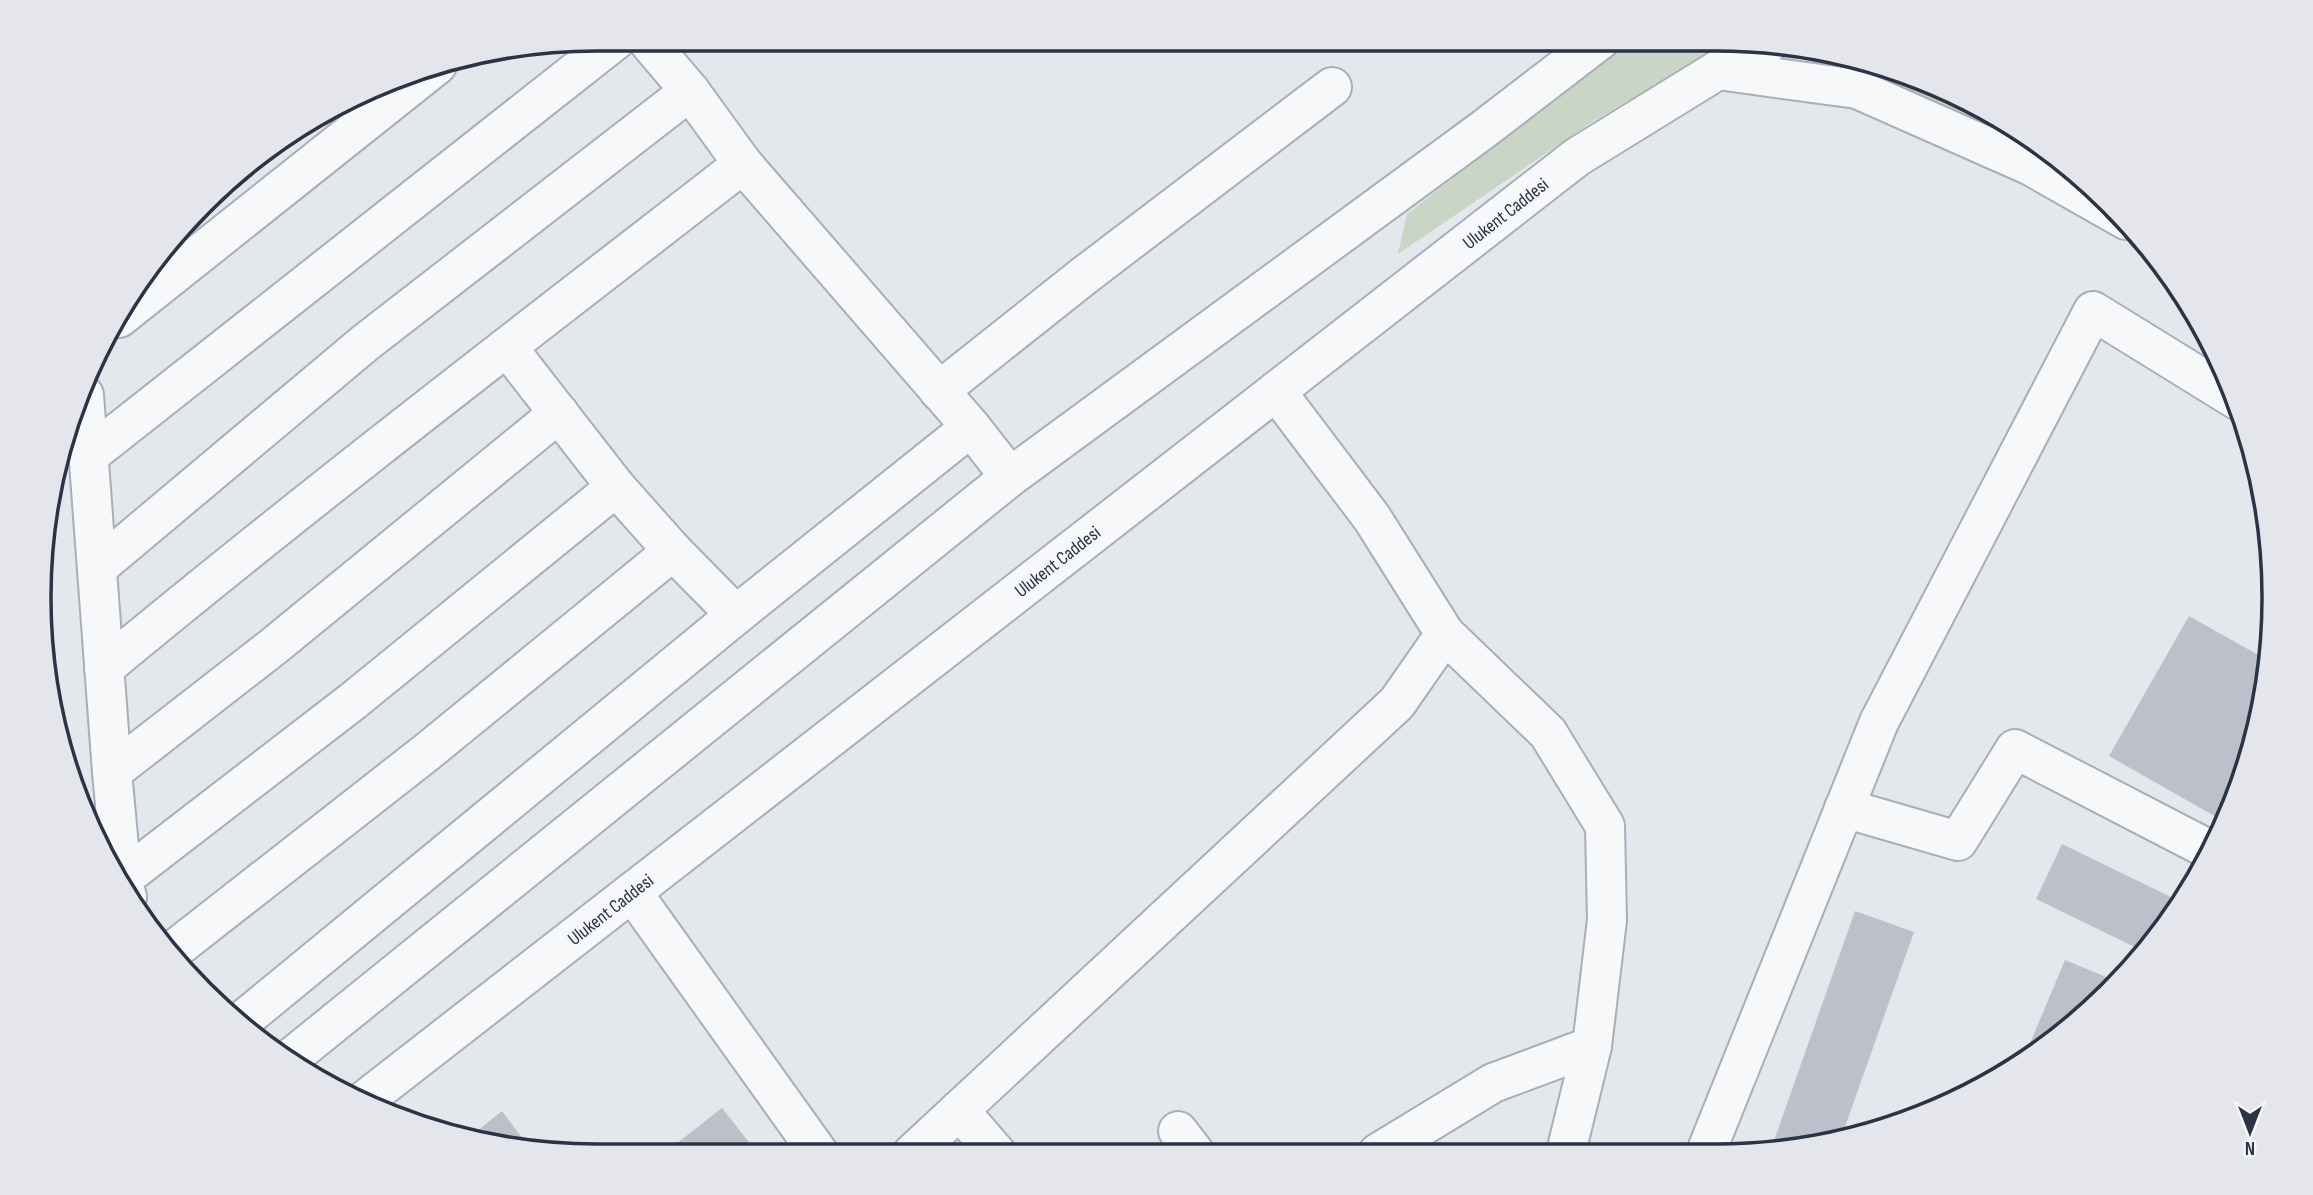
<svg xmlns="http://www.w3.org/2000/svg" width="2313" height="1195" font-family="'Sofia Sans Condensed',sans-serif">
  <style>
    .green { fill: #c9d6c5 }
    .building { fill: #bbc0ca }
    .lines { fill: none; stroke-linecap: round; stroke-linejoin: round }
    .minor-casing { stroke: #a9aeb7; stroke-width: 42 }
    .minor { stroke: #f7f8fa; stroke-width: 38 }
    .labels { text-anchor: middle; stroke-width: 6; stroke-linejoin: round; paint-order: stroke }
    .street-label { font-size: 19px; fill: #2b3445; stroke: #f4f6f9 }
    .rim { fill: none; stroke: #2b3445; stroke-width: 3.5 }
  </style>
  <rect width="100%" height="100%" fill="#e4e7ec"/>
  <g class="green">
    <polygon points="1629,40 1731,40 1589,124 1398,254 1407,214"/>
    <polygon points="1839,54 1860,57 1963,96 2056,154 2090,186 1815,68"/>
  </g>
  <g class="building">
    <polygon points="2189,616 2269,661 2255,743 2225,822 2109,756"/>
    <polygon points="2062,844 2179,901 2145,952 2036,899"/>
    <polygon points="1855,911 1914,932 1841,1138 1789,1152 1770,1152"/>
    <polygon points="2065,960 2118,982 2021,1065"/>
    <polygon points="722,1108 759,1155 662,1155"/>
    <polygon points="502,1111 532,1151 466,1140"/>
  </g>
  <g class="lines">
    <defs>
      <g id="minor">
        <polyline points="646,39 690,91 743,164 971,427 1010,477"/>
        <polyline points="1718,70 1857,89 2031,166 2126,220"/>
        <polyline points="119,318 437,65"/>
        <polyline points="507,347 616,487 673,551 736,615"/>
        <polyline points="939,391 1085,275 1332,87"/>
        <polyline points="84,395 112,772 122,879 127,897"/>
        <polyline points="88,456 617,39"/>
        <polyline points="97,568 365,343 690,91"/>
        <polyline points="1445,634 1548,733 1605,826 1607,920 1592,1046 1566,1152"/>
        <path d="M104 668C313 495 529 330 743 164"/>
        <polyline points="112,772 274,646 559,413"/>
        <polyline points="1844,808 1958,841 2015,749 2212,851"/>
        <polyline points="122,879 353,701 616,487"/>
        <polyline points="632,892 820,1155"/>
        <polyline points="170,953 427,752 673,551"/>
        <polyline points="242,1021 736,615 971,427"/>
        <polyline points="292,1057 1010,477 1484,129 1600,40"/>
        <polyline points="361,1103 1577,157 1718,70 1769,43"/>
        <polyline points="959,1110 997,1154"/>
        <polyline points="1178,1131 1195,1153"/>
        <polyline points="1706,1152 1879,722 2093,311 2237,400"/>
        <polyline points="1378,1153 1493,1083 1592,1046"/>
        <polyline points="912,1154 1397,703 1445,634 1372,518 1276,391"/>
      </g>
    </defs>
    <use href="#minor" class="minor-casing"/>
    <use href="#minor" class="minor"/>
  </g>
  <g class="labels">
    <g class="street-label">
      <text transform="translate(1505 213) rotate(-38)" y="7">Ulukent Caddesi</text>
      <text transform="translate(1057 561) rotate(-38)" y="7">Ulukent Caddesi</text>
      <text transform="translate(610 909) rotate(-38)" y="7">Ulukent Caddesi</text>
    </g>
  </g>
  <path d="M0 0H2313V1195H0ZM597 51H1716A546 546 0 0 1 2262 597V598A546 546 0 0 1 1716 1144H597A546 546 0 0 1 51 598V597A546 546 0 0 1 597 51Z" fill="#e4e6eb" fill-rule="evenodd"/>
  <path class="rim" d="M597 51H1716A546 546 0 0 1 2262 597V598A546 546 0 0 1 1716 1144H597A546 546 0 0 1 51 598V597A546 546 0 0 1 597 51Z"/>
  <g transform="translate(2250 1132) rotate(180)" stroke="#f4f6f9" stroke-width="5" paint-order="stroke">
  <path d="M0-5L12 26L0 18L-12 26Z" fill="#2b3445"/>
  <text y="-10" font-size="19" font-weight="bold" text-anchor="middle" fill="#2b3445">N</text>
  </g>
</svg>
